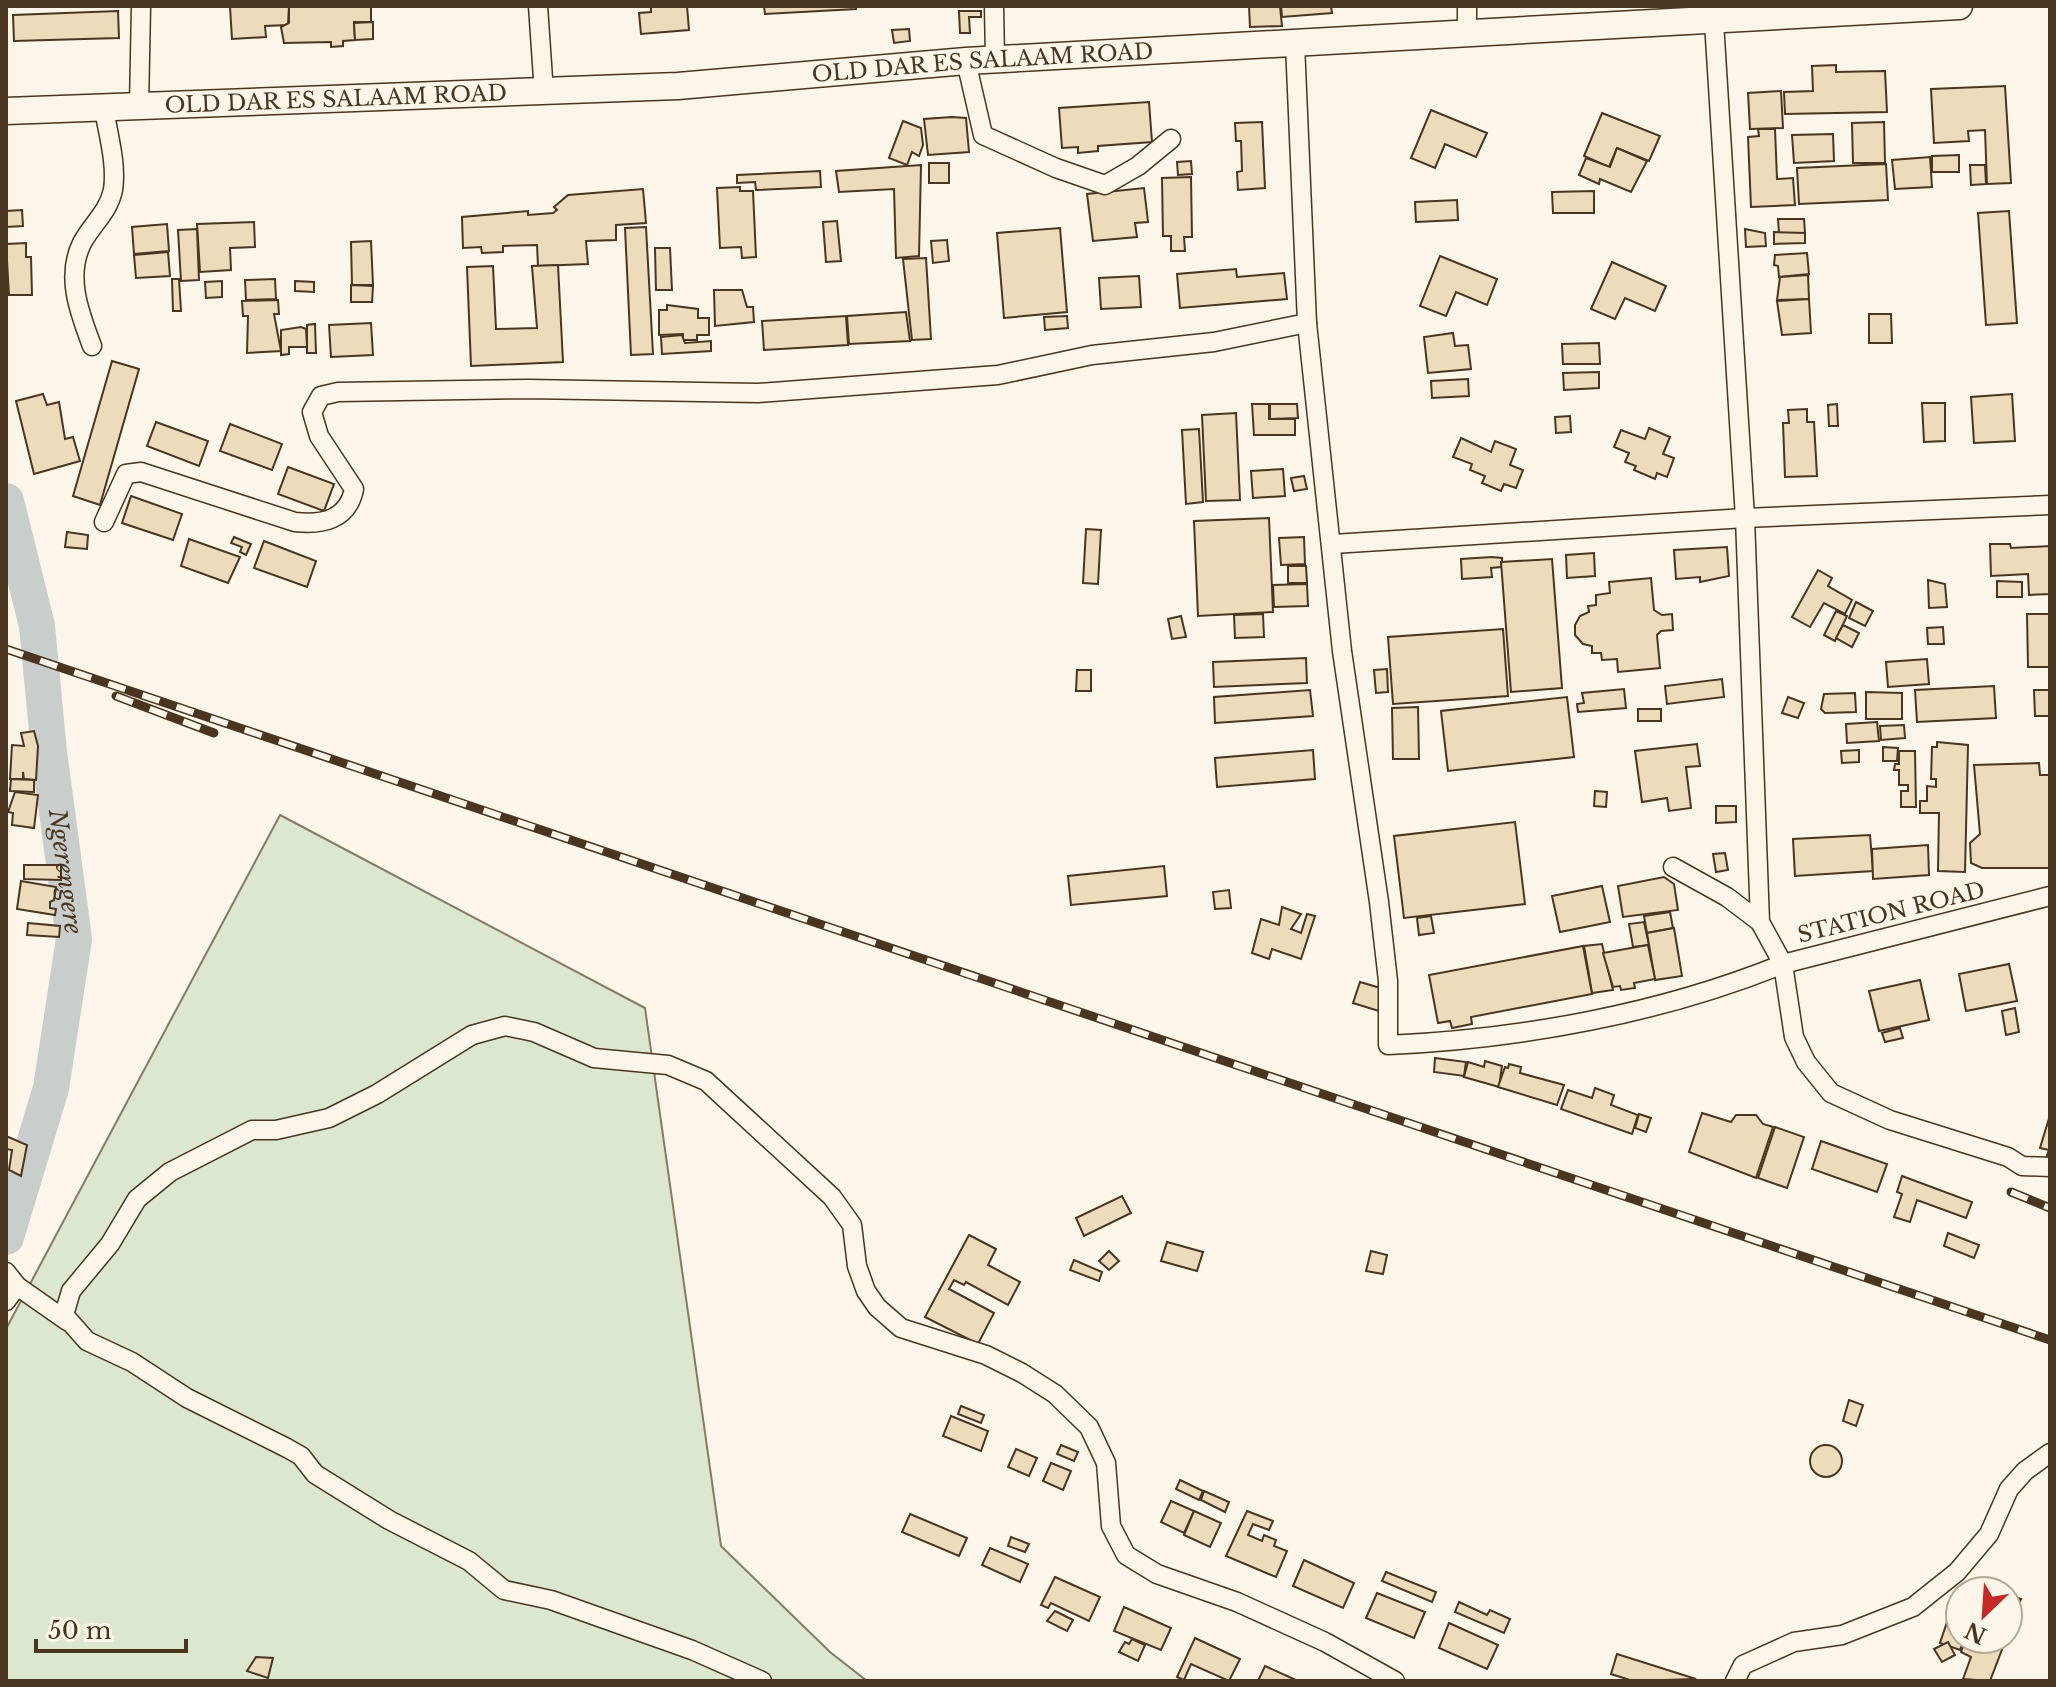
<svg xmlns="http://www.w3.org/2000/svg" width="2056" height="1687" font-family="'Libre Baskerville',serif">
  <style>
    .green { fill: #dce7d0; stroke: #887966; stroke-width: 2 }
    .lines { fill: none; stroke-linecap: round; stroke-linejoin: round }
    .river { stroke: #c9cecd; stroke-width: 36 }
    .building { fill: #ecdcbc; stroke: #4a3520; stroke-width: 2 }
    .street-casing { stroke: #4a3520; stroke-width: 21 }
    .secondary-casing { stroke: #4a3520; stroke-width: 29 }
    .street { stroke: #fbf6e9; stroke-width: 18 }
    .secondary { stroke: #fbf6e9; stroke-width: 26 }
    .rail-casing { stroke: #4a3520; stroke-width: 9 }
    .rail { stroke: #fbf6e9; stroke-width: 6; stroke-dasharray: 18; stroke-linecap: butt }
    .labels { text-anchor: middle; stroke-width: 6; stroke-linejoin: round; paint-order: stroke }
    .street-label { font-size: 22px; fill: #4a3520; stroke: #fbf6e9 }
    .water-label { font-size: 24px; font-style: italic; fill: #4a3520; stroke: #fbf6e9 }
  </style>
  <rect width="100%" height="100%" fill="#fbf6e9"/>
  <polygon class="green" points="280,815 645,1008 721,1546 830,1652 867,1681 6,1681 6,1329"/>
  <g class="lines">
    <path class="river" id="s1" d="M6 501 37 626 49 752 74 939 51 1088 6 1237"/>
  </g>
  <g class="building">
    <polygon points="289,6 288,25 265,26 266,37 232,39 230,7"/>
    <polygon points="307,6 384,6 371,7 371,22 354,22 355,40 343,41 343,46 331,47 331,42 284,43 281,27 289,23 289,7"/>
    <polygon points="651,6 687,6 689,30 641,34 639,13 651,12"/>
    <polygon points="764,6 856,6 856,9 765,14"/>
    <polygon points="1249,6 1280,7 1282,26 1250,27"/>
    <polygon points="1281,6 1331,6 1332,13 1282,17"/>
    <polygon points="118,11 119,38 14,41 13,15"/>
    <polygon points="959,11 981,11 981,17 969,17 970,33 960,33"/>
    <polygon points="373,22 373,39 355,40 354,23"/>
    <polygon points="909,29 910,41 894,43 892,30"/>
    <polygon points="1836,65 1836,72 1885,71 1887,112 1785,114 1784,92 1813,91 1812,66"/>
    <polygon points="2005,86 2011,183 1987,184 1985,130 1968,131 1969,141 1934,143 1931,89"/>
    <polygon points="1781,91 1783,128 1750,129 1748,93"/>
    <polygon points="1149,102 1152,142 1098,146 1098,151 1078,153 1078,147 1062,148 1059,108"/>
    <polygon points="1431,110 1487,133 1476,157 1445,144 1435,168 1411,158"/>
    <polygon points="1602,113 1660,136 1649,161 1617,148 1609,167 1584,156"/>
    <polygon points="952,117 966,118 969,152 928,155 924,119"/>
    <polygon points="903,121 921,128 923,145 919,156 912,152 907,165 889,158"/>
    <polygon points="1262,122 1265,188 1238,190 1237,172 1242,171 1241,141 1236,141 1235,123"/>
    <polygon points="1884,122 1885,163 1853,163 1852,123"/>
    <polygon points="1758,129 1775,129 1777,179 1793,178 1795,205 1751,207 1748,137 1759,136"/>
    <polygon points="1833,134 1834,161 1794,163 1792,135"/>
    <polygon points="1617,148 1647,161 1631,192 1600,179 1599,184 1579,175 1586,158 1610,167"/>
    <polygon points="1959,155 1959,172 1932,172 1932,156"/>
    <polygon points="1930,157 1932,187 1895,189 1892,160"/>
    <polygon points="1191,161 1192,174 1178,175 1177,162"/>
    <rect x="929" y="163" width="20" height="20"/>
    <polygon points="1886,164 1888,200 1799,204 1797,168"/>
    <polygon points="921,165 919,256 896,258 894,189 839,192 836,171"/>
    <polygon points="1970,165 1985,165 1986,184 1971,185"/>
    <polygon points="820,171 821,187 756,190 755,182 737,183 737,175"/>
    <polygon points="1191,177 1192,237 1184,237 1185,251 1171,251 1171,236 1163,236 1162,178"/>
    <polygon points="740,187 740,191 753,191 756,257 742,258 741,247 720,248 717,188"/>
    <polygon points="1144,188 1148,222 1135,223 1137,237 1093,241 1087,194"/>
    <polygon points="643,189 646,223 616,225 616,240 586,241 588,264 538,266 537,245 503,246 503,252 482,253 481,247 463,248 462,217 528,211 528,215 553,213 557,210 554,207 568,195"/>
    <polygon points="1594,191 1594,213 1553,213 1552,192"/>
    <polygon points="1457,200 1458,220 1416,222 1415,202"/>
    <polygon points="22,210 23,226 6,227 6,211"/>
    <polygon points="2009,211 2017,323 1986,325 1978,213"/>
    <polygon points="1778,219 1804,219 1805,233 1779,233"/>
    <polygon points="837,221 841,261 826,262 823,222"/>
    <polygon points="254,222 255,247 230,248 231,270 200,272 197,224"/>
    <polygon points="167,224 169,251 134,254 132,227"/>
    <polygon points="646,227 653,354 631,355 625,228"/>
    <polygon points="1060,228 1067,312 1004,318 997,233"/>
    <polygon points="197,229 199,280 181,281 178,230"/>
    <polygon points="1745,229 1765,233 1766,246 1746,247"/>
    <polygon points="1774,232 1805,233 1805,243 1774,244"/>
    <polygon points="947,240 949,261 933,263 931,241"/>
    <polygon points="371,241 373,285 352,285 351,242"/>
    <polygon points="26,243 26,257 31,257 32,295 9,295 6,244"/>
    <polygon points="655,248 670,248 672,290 656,290"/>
    <polygon points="168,252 170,276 136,278 134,255"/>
    <polygon points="1807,253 1809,274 1779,277 1778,266 1774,265 1775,255"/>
    <polygon points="1440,256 1497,279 1487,305 1456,292 1446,316 1420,306"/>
    <polygon points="926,258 931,339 912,340 903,259"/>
    <polygon points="1612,262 1666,286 1655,311 1625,298 1615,319 1591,309"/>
    <polygon points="558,265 563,362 471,366 467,267 493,266 496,329 537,328 532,266"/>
    <polygon points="1236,269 1237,277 1284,273 1287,299 1180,308 1177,274"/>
    <polygon points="1808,275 1809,299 1777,300 1780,277"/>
    <polygon points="1139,276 1141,307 1101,309 1099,278"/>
    <polygon points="172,279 179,279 181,311 173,311"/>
    <polygon points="275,279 276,299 246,300 245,280"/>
    <polygon points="222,281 222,297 206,298 205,282"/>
    <polygon points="295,281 314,282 314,292 295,291"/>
    <polygon points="351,285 373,286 372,302 351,302"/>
    <polygon points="714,290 742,290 747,307 753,307 754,322 715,326"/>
    <polygon points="1809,299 1811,333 1782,335 1777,301"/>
    <polygon points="278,300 279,314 274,314 281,351 247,353 248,316 243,316 242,301"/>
    <polygon points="667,305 698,309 698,318 709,318 709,335 697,335 697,340 683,340 683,334 659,335 659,310 667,310"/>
    <polygon points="906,312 910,341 849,344 847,316"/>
    <polygon points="1869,314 1891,314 1892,343 1869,343"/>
    <polygon points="846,316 848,345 764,350 762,321"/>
    <polygon points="1067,316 1068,328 1045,330 1044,317"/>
    <polygon points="371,323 373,355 331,357 329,325"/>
    <polygon points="315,324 316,353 307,353 307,325"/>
    <polygon points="301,327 306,329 307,347 289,347 289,354 281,355 281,330"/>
    <polygon points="1453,333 1455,346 1468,345 1471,369 1428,373 1424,337"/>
    <polygon points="682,335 685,343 711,341 711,351 662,354 661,337"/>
    <polygon points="1599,343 1600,364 1563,364 1562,344"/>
    <polygon points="112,361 139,369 100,505 73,496"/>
    <polygon points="1599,372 1599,388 1564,390 1563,373"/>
    <polygon points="1468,379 1469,396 1432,398 1431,381"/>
    <polygon points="43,394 47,405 59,402 65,439 73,437 80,461 34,474 16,401"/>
    <polygon points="2012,394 2015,441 1974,443 1971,397"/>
    <polygon points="1922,403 1945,403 1945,441 1924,442"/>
    <polygon points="1252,404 1269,404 1269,419 1295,419 1295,435 1254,435"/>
    <polygon points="1270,404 1297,404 1298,418 1270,419"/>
    <polygon points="1837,404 1838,426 1829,426 1828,405"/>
    <polygon points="1807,409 1807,422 1814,422 1817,476 1785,477 1783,423 1789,423 1788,410"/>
    <polygon points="1236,413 1240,500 1206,501 1202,415"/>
    <polygon points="1570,416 1571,432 1556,433 1555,417"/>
    <polygon points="156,422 208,441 199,466 147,446"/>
    <polygon points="230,424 282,444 272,470 220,451"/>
    <polygon points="1649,428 1670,437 1663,454 1674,458 1667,477 1657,473 1655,479 1634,470 1636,466 1625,462 1629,453 1614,447 1621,430 1645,439"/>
    <polygon points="1199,429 1203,502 1186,504 1182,430"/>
    <polygon points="1461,438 1491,452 1495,441 1516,449 1510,465 1523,470 1516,488 1504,484 1501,491 1482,483 1485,476 1470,470 1472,464 1453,457"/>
    <polygon points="288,467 334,484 324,511 278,494"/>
    <polygon points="1283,469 1285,496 1253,498 1251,471"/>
    <polygon points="1304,476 1307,489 1294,491 1291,478"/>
    <polygon points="131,496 182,514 173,540 122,523"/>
    <polygon points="1269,518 1273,612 1198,616 1194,521"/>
    <polygon points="1086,529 1101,530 1098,584 1083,583"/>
    <polygon points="67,532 88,535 87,549 65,547"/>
    <polygon points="234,537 251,544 246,555 240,552 242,547 231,543"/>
    <polygon points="1304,537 1305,564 1281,565 1279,538"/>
    <polygon points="189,539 240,557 228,583 181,566"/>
    <polygon points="264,541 316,561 307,587 254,568"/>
    <polygon points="1990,544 2010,544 2011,548 2050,546 2050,594 2029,595 2028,574 1991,576"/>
    <polygon points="1727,547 1729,576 1700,582 1700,577 1676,579 1674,550"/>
    <polygon points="1594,553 1595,576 1567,578 1566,555"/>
    <polygon points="1492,557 1502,558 1502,562 1501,567 1491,568 1492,577 1462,579 1461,559"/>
    <polygon points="1552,559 1562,688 1511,692 1501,562"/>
    <polygon points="1288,566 1306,566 1307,583 1288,583"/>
    <polygon points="1818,570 1832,578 1828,586 1852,600 1845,614 1824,603 1810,627 1792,617"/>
    <polygon points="1651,578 1654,610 1662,615 1672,614 1673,630 1661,631 1657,635 1660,668 1618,672 1617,659 1602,660 1601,653 1592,653 1592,646 1583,644 1575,635 1575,625 1580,616 1589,612 1588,606 1596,605 1596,595 1610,593 1609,582"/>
    <polygon points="1928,580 1945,584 1947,607 1929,608"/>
    <polygon points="1997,581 2022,582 2022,597 1997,597"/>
    <polygon points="1307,584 1308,606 1274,607 1273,585"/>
    <polygon points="1856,602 1873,611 1865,626 1849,618"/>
    <polygon points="1836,611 1847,616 1835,641 1824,635"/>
    <polygon points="1263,614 1264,637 1235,638 1234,615"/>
    <polygon points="2027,614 2050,614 2050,667 2028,667"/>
    <polygon points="1181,616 1186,637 1172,639 1168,619"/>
    <polygon points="1843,625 1859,633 1852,647 1836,638"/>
    <polygon points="1943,627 1944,644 1928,644 1927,628"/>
    <polygon points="1503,629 1508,696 1393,704 1388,637"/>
    <polygon points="1306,658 1307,683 1214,687 1213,662"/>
    <polygon points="1927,659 1929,684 1888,687 1886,662"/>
    <polygon points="1387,669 1388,692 1376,693 1374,670"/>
    <polygon points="1077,670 1091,670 1091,691 1076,691"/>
    <polygon points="1722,679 1724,697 1667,704 1665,686"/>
    <polygon points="1994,686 1996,718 1917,722 1915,690"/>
    <polygon points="1624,689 1626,708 1578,712 1577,704 1584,703 1582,693"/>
    <polygon points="1310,690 1313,716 1215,723 1214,697"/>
    <polygon points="2034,690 2050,690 2050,716 2035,716"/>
    <polygon points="1866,692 1902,693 1902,719 1866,719"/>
    <polygon points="1855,693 1856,712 1825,713 1821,709 1824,694"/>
    <polygon points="1567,697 1574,757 1448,771 1441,711"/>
    <polygon points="1788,697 1804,703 1798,718 1782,713"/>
    <polygon points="1418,707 1419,759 1393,759 1392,708"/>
    <rect x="1638" y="709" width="23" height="12"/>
    <polygon points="1877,722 1879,741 1847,743 1846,724"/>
    <polygon points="1904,725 1905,738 1881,740 1880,726"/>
    <polygon points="34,731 38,746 36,780 24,779 23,772 23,779 10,779 12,745 24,746 21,733"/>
    <polygon points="1937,742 1968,745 1965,872 1938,871 1939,813 1920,813 1920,801 1927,801 1927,786 1936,787 1936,779 1931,779 1932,747 1937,747"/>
    <polygon points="1697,744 1700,766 1686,767 1691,808 1669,811 1667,798 1642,802 1635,751"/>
    <polygon points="1883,747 1898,748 1897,761 1883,761"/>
    <polygon points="1313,750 1315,779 1217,787 1215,758"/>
    <polygon points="1859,750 1859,762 1842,763 1841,751"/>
    <polygon points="1899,751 1915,751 1916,807 1901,807 1901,791 1908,791 1908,785 1899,785 1899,770 1894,770 1895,764 1899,764"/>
    <polygon points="2039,763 2040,775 2050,775 2050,868 1982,868 1971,863 1970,843 1980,834 1974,765"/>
    <polygon points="11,779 34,780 34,792 10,791"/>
    <polygon points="1595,791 1607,792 1606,807 1594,806"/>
    <polygon points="15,792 38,795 34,828 12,825 13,813 8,812"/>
    <polygon points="1716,806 1736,806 1736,822 1716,823"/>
    <polygon points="1515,822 1525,904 1404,918 1394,836"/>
    <polygon points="1870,835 1873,871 1795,876 1793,839"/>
    <polygon points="1928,845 1929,875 1873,879 1872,849"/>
    <polygon points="1725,853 1728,870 1716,872 1713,854"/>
    <polygon points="24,865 61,865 61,880 24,879"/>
    <polygon points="1164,866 1167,896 1071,905 1068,876"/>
    <polygon points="1664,877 1674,884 1678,910 1623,917 1618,886"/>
    <polygon points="21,881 56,887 54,900 50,902 50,908 56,909 55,915 17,909"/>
    <polygon points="1602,886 1610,922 1560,932 1552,896"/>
    <polygon points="1229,890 1231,908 1215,909 1213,892"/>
    <polygon points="1282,907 1301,914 1291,929 1301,933 1307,914 1315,916 1301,959 1272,949 1269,959 1252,953 1261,919 1279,925"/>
    <polygon points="1670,912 1673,928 1647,933 1644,916"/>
    <polygon points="1431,916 1434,933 1419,935 1417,918"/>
    <polygon points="1644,922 1649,945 1633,947 1629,924"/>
    <polygon points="28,923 60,926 59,937 27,935"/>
    <polygon points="1674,928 1682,976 1655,980 1647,933"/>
    <polygon points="1602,944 1613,990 1592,993 1584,946"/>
    <polygon points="1648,945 1655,979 1634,983 1635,988 1621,990 1620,986 1613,987 1603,953"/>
    <polygon points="1583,946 1592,994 1471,1017 1472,1024 1452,1028 1450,1021 1438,1023 1429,975"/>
    <polygon points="2009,964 2017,1001 1966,1011 1959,974"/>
    <polygon points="1920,980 1929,1020 1879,1031 1869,991"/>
    <polygon points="1360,982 1384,989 1382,1012 1353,1003"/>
    <polygon points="2015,1008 2019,1032 2006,1035 2002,1011"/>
    <polygon points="1900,1028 1903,1038 1885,1042 1882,1033"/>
    <polygon points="1435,1058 1466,1062 1464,1076 1434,1072"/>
    <polygon points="1485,1061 1502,1066 1499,1087 1464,1077 1468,1062 1484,1067"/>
    <polygon points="1509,1064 1521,1067 1520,1073 1564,1085 1557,1105 1498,1087 1505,1067 1508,1068"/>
    <polygon points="1595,1088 1614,1095 1611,1105 1638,1115 1632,1134 1561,1109 1568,1090 1592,1098"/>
    <polygon points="1702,1113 1731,1122 1736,1115 1756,1115 1763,1124 1773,1127 1756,1178 1689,1152"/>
    <polygon points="1639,1114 1651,1118 1646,1132 1635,1128"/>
    <polygon points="2050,1115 2050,1160 2046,1158 2049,1150 2040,1148"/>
    <polygon points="1775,1127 1804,1137 1787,1188 1758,1178"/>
    <polygon points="6,1136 27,1145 21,1176 9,1170 12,1150 6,1149"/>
    <polygon points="1821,1141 1887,1164 1877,1192 1812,1169"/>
    <polygon points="1902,1176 1972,1202 1966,1218 1917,1200 1910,1222 1894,1217 1902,1194 1897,1192"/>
    <polygon points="1122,1196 1131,1213 1084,1236 1076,1218"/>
    <polygon points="1948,1233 1979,1245 1974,1258 1944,1246"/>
    <polygon points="969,1235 996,1249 988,1265 1020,1282 1008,1305 966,1282 964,1285 954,1280 949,1289 994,1313 978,1344 925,1317"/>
    <polygon points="1167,1242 1203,1252 1197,1271 1161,1261"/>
    <polygon points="1109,1251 1119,1261 1109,1270 1099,1261"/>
    <polygon points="1371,1251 1387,1255 1383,1274 1366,1271"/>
    <polygon points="1074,1260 1102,1272 1099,1281 1070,1270"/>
    <polygon points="1849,1400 1863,1405 1856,1426 1843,1421"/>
    <polygon points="961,1406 984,1415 981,1423 958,1414"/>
    <polygon points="951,1416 988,1431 981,1451 943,1436"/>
    <circle cx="1826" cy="1461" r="16"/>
    <polygon points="1061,1445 1078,1452 1074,1461 1057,1454"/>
    <polygon points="1016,1449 1037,1458 1029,1476 1008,1467"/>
    <polygon points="1051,1463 1071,1471 1063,1490 1043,1481"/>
    <polygon points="1180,1480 1203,1491 1199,1500 1176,1489"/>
    <polygon points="1204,1491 1229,1502 1225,1512 1201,1500"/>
    <polygon points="1171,1501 1194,1511 1184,1533 1161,1522"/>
    <polygon points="1194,1511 1221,1523 1210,1547 1184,1535"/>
    <polygon points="1247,1511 1273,1521 1269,1530 1253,1524 1248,1535 1262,1541 1264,1535 1276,1540 1274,1546 1287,1551 1276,1577 1226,1556"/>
    <polygon points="910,1514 967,1538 959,1556 902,1532"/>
    <polygon points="1011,1537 1029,1544 1025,1552 1008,1546"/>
    <polygon points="990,1548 1028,1564 1020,1582 982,1565"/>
    <polygon points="1304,1560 1354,1583 1343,1608 1293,1586"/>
    <polygon points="1386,1572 1436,1592 1432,1602 1382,1581"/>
    <polygon points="1055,1577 1100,1597 1089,1621 1051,1603 1048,1608 1041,1605"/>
    <polygon points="1377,1593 1425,1612 1414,1638 1366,1618"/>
    <polygon points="2008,1595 2021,1599 2008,1633"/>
    <polygon points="1459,1602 1487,1615 1490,1610 1510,1619 1504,1633 1455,1612"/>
    <polygon points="1124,1607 1171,1628 1161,1650 1114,1631"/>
    <polygon points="1055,1611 1073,1620 1067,1631 1047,1621"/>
    <polygon points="1948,1619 1960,1624 1960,1639 1964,1639 1960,1650 1940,1643"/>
    <polygon points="1449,1623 1498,1645 1487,1669 1439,1648"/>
    <polygon points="1195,1638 1240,1659 1229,1681 1191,1664 1184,1680 1177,1677"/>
    <polygon points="1132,1639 1145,1645 1138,1661 1119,1652 1125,1642 1129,1644"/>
    <polygon points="1966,1639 1975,1643 1976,1639 2006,1639 1990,1681 1963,1679 1971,1657 1961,1652"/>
    <polygon points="1948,1642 1955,1655 1942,1662 1934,1649"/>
    <polygon points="1617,1654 1696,1679 1633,1681 1611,1674"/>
    <polygon points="256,1657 273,1658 268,1678 247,1671"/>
    <polygon points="1265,1666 1298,1681 1258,1681"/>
  </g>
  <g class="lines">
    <defs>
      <g id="street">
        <polyline points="538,6 544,93"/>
        <polyline points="994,6 995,60"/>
        <polyline points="1467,6 1467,34"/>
        <polyline points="1714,22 1745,518 1760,922 1783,964 1794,1037 1806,1062 1831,1093 1890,1120 2008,1157 2022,1166 2050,1167"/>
        <path d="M1295 44 1307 323 1342 651 1379 902 1388 981V1045C1520 1039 1660 1014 1783 964L2050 896"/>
        <polyline points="966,61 983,135 1056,168 1105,185 1138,166 1171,139"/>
        <polyline points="139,107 141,6"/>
        <path d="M92 346C80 314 65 277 82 243 92 224 108 213 113 190 117 164 108 134 104 109"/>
        <path d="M104 522 126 474 141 472 295 522C322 525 348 520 354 489L319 436 312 412 321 396 338 392 528 389 758 393 998 375 1092 355 1214 342 1307 323"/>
        <polyline points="1333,544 1745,518 2050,505"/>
        <polyline points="1673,867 1727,897 1760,922"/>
        <polyline points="6,1272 17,1286 6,1301"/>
        <polyline points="17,1286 67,1321"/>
        <polyline points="762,1681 692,1650 551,1600 504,1590 469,1561 389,1520 315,1474 301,1456 287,1448 187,1398 132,1362 87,1341 64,1315 71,1291 110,1244 137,1199 170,1172 252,1130 276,1130 329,1118 377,1094 472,1035 505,1026 534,1032 594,1058 668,1065 706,1081 832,1197 852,1225 857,1266 866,1291 877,1307 901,1328 986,1355 1022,1373 1055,1394 1089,1427 1106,1463 1111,1526 1126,1555 1157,1574 1237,1602 1325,1642 1395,1681"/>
        <polyline points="1735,1681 1743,1665 1794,1642 1842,1635 1913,1607 1957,1572 1989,1534 2009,1489 2025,1471 2050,1453"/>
      </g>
      <g id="secondary">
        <path id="s2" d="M6 111 678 86 966 61 1959 6"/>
      </g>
    </defs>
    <use href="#street" class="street-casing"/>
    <use href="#secondary" class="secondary-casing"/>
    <use href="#street" class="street"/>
    <use href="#secondary" class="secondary"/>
    <defs>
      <g id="rail">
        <polyline points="6,649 2050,1340"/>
        <polyline points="116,696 214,733"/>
        <polyline points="2011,1192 2050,1208"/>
      </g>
    </defs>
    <use href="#rail" class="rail-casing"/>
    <use href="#rail" class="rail"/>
  </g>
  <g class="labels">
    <g class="street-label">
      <text dy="8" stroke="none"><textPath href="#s2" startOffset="978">OLD DAR ES SALAAM ROAD</textPath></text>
      <text dy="8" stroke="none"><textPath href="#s2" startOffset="330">OLD DAR ES SALAAM ROAD</textPath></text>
      <text transform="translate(1891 912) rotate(-14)" y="8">STATION ROAD</text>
    </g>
    <g class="water-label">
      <text dy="8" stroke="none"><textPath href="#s1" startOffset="376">Ngerengere</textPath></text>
    </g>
  </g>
  <rect width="2056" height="1687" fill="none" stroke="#4a3520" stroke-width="16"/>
  <g transform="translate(1984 1615) rotate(205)"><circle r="38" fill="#fbf6e9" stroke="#b4a999" stroke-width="2"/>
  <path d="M0-6L14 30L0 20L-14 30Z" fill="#c62828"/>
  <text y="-12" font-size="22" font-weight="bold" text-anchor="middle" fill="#4a3520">N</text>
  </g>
  <path d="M36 1639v12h150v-12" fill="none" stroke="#4a3520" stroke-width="4"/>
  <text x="48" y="1639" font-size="24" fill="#4a3520" stroke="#fbf6e9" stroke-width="6" paint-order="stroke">50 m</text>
</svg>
